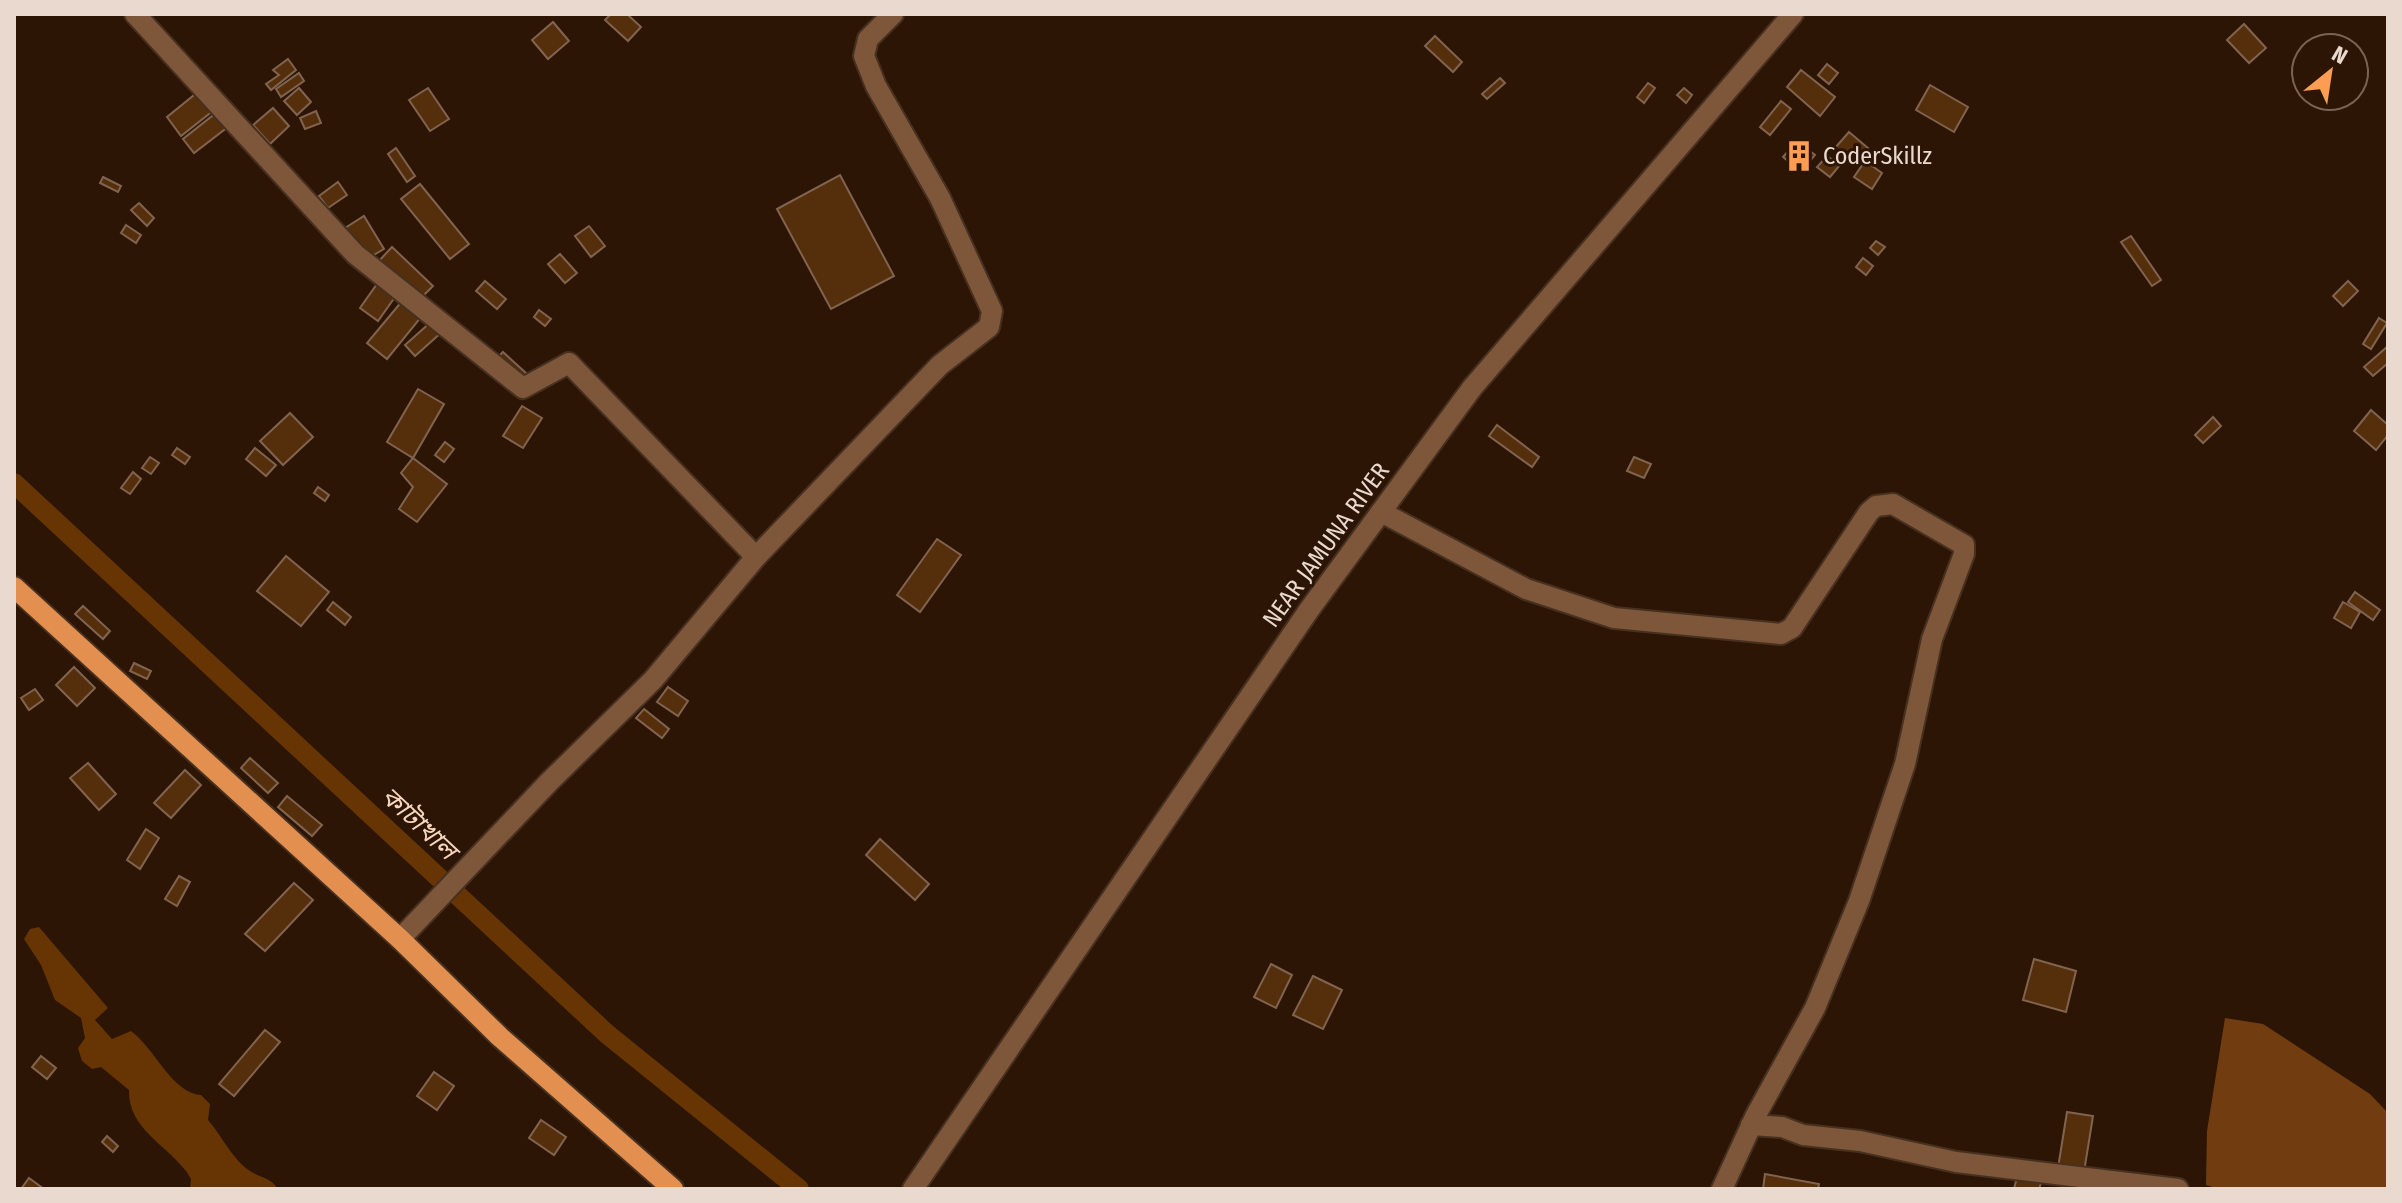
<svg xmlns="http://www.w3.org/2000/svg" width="2402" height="1203" font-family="'Fira Sans Condensed','Noto Sans Bengali',sans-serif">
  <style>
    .forest { fill: #713d10 }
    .water { fill: #673503 }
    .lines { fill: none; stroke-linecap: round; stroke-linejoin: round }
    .canal { stroke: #673503; stroke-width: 20 }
    .building { fill: #552e0c; stroke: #806450; stroke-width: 2 }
    .minor-casing { stroke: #463020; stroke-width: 24 }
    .major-casing { stroke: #463020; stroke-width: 24 }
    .minor { stroke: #7e5639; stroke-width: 20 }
    .major { stroke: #e28f4f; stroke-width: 20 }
    .labels { text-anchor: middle; stroke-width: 6; stroke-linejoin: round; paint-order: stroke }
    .poi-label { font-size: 24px; fill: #e9d9ce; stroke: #2c1504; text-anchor: start }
    .street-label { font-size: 24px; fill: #e9d9ce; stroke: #2c1504 }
    .water-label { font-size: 26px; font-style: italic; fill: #f7d6bf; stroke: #2c1504 }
  </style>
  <rect width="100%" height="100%" fill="#2c1504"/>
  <polygon class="forest" points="2225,1018 2263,1024 2370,1094 2388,1113 2388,1189 2219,1189 2206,1185 2207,1131"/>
  <path class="water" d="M39 927 108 1008 95 1020 112 1039 131 1031C156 1050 172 1093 201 1095L210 1104 208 1120C222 1136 232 1159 250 1171 261 1178 271 1178 278 1189H190L191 1179 186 1171C164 1143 128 1128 129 1090L101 1067 92 1069 82 1061 78 1048 85 1038 81 1018 55 1000 41 965 24 939 30 929Z"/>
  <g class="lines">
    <polyline class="canal" points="14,483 607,1034 799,1189"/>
  </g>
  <g class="building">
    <polygon points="611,14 627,14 641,27 628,41 605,20"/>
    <polygon points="553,22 569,41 548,59 532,40"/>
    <polygon points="2244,24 2266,48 2249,63 2227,40"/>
    <polygon points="1435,36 1462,62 1453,72 1425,46"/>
    <polygon points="288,59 296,70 271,90 266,84 279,75 273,70"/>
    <polygon points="1827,64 1838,73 1829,84 1818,75"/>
    <polygon points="1801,70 1835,97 1820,116 1787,87"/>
    <polygon points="299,73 304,81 281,97 276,89"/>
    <polygon points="1500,78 1505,83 1487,99 1482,94"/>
    <polygon points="1648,83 1655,88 1644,103 1637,97"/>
    <polygon points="1930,85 1968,107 1954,132 1916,110"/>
    <polygon points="204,87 219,106 181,136 167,117"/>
    <polygon points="299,88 311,102 297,115 284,101"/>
    <polygon points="428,88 449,119 430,131 409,100"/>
    <polygon points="1684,88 1692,95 1686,103 1677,95"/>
    <polygon points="1781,101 1791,109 1770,135 1760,127"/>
    <polygon points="273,108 289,126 270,144 253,125"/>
    <polygon points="221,109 233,123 194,153 183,139"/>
    <polygon points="316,111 321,123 305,129 300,118"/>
    <polygon points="1849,132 1868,148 1854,164 1835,148"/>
    <polygon points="1797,141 1815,155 1801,172 1783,157"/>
    <polygon points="396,148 415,176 407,182 388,154"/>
    <polygon points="1827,156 1840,165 1830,177 1817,167"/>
    <polygon points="1865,161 1882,173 1872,189 1854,177"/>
    <polygon points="840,175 894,276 831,309 777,209"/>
    <polygon points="103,177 121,186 118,192 100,183"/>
    <polygon points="338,182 347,195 328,208 319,196"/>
    <polygon points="420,184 469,244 450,259 401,199"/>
    <polygon points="139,203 154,218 147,226 131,210"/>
    <polygon points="364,216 384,249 365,260 345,228"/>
    <polygon points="126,225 141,235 136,243 121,233"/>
    <polygon points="589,226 605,246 591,257 575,236"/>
    <polygon points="2131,236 2161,280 2152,286 2121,242"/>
    <polygon points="1876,241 1885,247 1878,255 1870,248"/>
    <polygon points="392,247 433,286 417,302 377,263"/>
    <polygon points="560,254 577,273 565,283 548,264"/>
    <polygon points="1863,258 1873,266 1866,275 1856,267"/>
    <polygon points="485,281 506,299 497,309 476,291"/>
    <polygon points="2348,281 2358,291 2343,306 2333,296"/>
    <polygon points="377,284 395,297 378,321 360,308"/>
    <polygon points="403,300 422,316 387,359 367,343"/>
    <polygon points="539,310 551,319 545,326 534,317"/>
    <polygon points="2379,318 2387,323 2371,349 2363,344"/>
    <polygon points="432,321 442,332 415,356 405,345"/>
    <polygon points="2388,346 2388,363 2373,376 2364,367"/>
    <polygon points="503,352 526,373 520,379 497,358"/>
    <polygon points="418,389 444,404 413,458 387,442"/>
    <polygon points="522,406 542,418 523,448 503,436"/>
    <polygon points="2371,410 2388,425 2388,435 2376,450 2354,431"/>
    <polygon points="290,413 313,437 283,465 260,441"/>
    <polygon points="2213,417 2221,426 2203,443 2195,435"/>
    <polygon points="1497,425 1539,457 1532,467 1489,436"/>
    <polygon points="445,442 454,449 444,462 435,455"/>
    <polygon points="177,448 190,457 185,464 172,455"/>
    <polygon points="255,448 276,465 266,476 246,459"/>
    <polygon points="150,457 159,463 151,474 142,468"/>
    <polygon points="1634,457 1651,464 1644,478 1627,471"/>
    <polygon points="413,458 447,484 417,522 399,509 413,487 401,473"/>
    <polygon points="133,472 141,479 130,494 121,488"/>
    <polygon points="318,487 329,495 325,501 314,493"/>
    <polygon points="937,539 961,555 920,612 897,595"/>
    <polygon points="286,556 329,592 301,626 257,591"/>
    <polygon points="2355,592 2380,610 2373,620 2348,602"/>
    <polygon points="333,602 351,617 345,625 327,610"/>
    <polygon points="2343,602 2360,612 2351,628 2334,618"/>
    <polygon points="83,606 110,631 103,639 75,614"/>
    <polygon points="134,663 151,671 147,679 130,671"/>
    <polygon points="74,667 95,688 77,706 56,685"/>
    <polygon points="668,687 688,701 678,716 657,702"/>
    <polygon points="35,689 43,700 29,710 21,698"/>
    <polygon points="644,709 669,729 662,738 636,718"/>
    <polygon points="250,758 278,783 268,793 241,768"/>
    <polygon points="88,763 116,794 99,810 70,778"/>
    <polygon points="185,770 201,785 171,818 154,803"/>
    <polygon points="287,796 322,825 312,836 278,807"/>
    <polygon points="146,829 159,838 140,869 127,860"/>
    <polygon points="880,839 929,884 915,900 866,855"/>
    <polygon points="179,876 190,882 177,906 165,899"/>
    <polygon points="294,883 313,900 265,951 245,934"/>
    <polygon points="2034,959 2076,971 2066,1012 2023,1000"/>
    <polygon points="1271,964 1292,975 1276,1008 1254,997"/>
    <polygon points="1313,976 1342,990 1323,1029 1293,1015"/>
    <polygon points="265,1030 280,1042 234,1096 219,1084"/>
    <polygon points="41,1056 56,1068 47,1079 32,1067"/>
    <polygon points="434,1072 454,1086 437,1110 417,1096"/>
    <polygon points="2067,1112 2093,1116 2084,1172 2058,1168"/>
    <polygon points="541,1120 566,1137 554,1155 529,1138"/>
    <polygon points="107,1136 118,1146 113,1152 102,1142"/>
    <polygon points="1765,1174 1819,1184 1818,1189 1763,1189"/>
    <polygon points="2017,1177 2041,1183 2039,1189 2014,1189"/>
    <polygon points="29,1178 44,1189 21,1189"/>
  </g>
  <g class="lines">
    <defs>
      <g id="minor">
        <polyline points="135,14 355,254 523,388 569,363 756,557"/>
        <polyline points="1381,512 1526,589 1614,618 1781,634 1792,628 1869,512 1876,506 1893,504 1964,545 1964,554 1932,639 1905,764 1859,901 1815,1008 1756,1115 1722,1189"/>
        <polyline points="400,939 549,782 653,680 756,557 940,365 989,327 992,311 940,198 876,86 864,56 868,39 893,14"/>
        <polyline points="1751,1125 1782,1127 1803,1135 1860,1141 1956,1162 2178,1189"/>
        <polyline points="913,1189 1309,610 1472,388 1793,14"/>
      </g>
      <polyline id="major" points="14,587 400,939 500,1037 673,1189"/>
    </defs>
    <use href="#minor" class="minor-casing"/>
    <use href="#major" class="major-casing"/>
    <use href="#minor" class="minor"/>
    <use href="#major" class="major"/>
  </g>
  <defs>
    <symbol id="building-bare" viewBox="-9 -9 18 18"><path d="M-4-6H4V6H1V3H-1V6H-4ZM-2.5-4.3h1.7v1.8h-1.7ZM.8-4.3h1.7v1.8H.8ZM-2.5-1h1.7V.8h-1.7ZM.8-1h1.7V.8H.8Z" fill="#fc9d53" stroke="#2c1504" stroke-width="2.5" paint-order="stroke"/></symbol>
  </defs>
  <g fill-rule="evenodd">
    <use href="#building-bare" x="1777" y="134" width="44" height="44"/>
  </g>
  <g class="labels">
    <g class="poi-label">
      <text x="1823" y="164">CoderSkillz</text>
    </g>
    <g class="street-label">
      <text transform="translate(1326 545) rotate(-54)" y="8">NEAR JAMUNA RIVER</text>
    </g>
    <g class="water-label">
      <text transform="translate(419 823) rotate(43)" y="9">কাটাখাল</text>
    </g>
  </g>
  <rect width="2402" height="1203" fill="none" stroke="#e9d9ce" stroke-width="32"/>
  <g transform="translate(2330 72) rotate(30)"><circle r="38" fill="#2c1504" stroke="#786355" stroke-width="2"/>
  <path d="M0-6L14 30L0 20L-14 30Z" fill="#fc9d53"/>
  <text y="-12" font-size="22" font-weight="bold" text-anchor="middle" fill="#e9d9ce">N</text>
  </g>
</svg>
